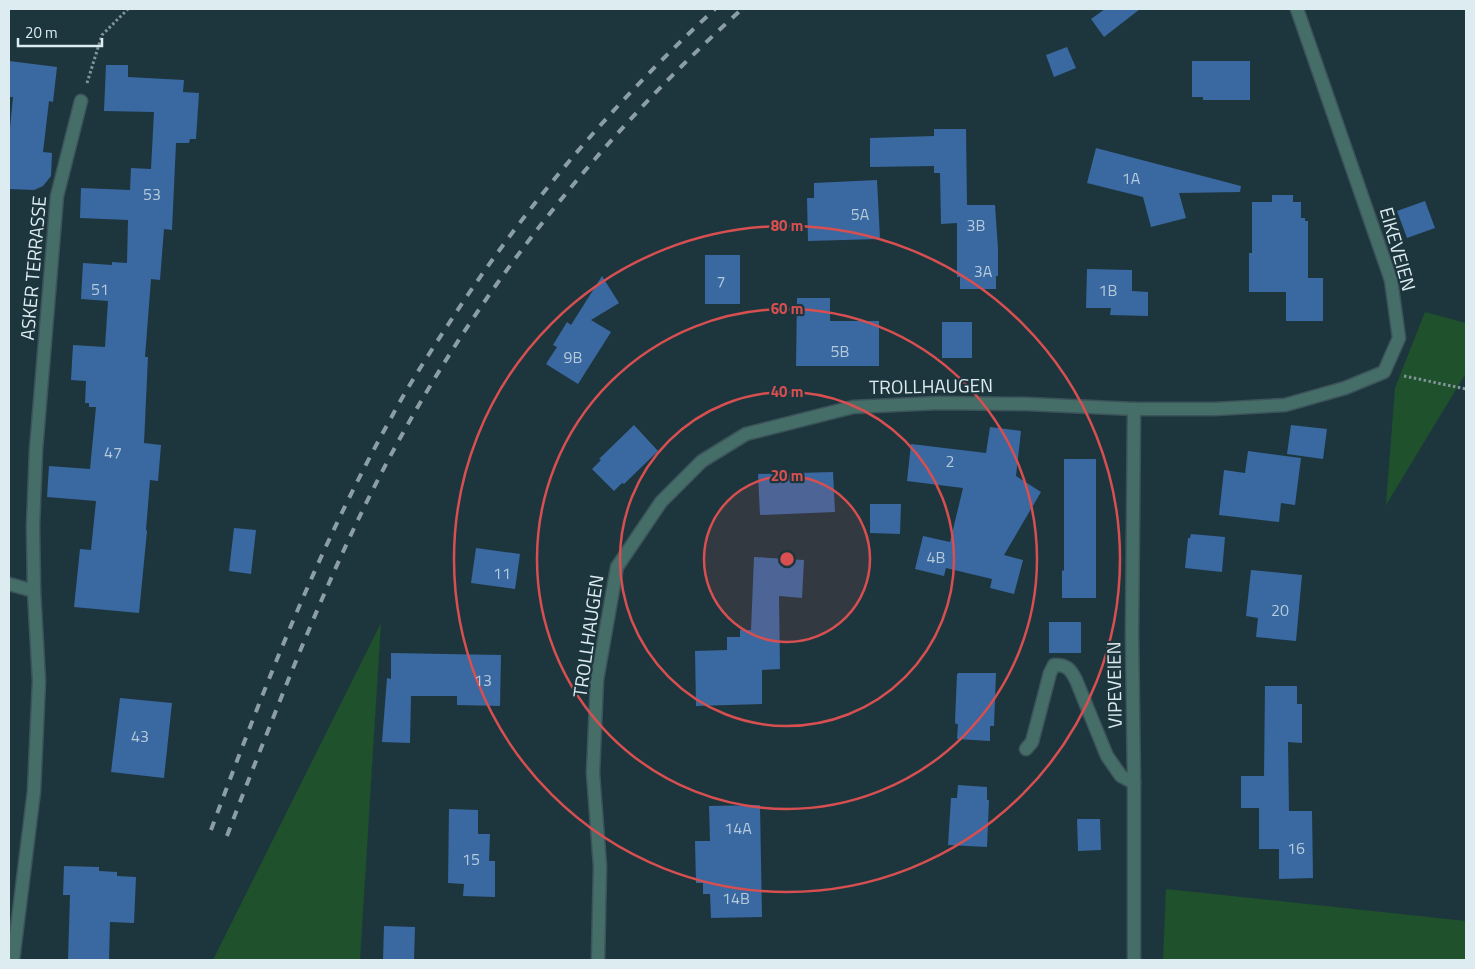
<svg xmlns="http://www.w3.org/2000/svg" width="1475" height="969" font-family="'Titillium Web',sans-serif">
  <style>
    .green { fill: #1e512c }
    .building { fill: #3a68a0 }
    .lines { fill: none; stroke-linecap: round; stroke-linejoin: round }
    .service-casing { stroke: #3c535a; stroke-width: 15 }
    .minor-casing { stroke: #3c535a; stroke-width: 15 }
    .path { stroke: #80949a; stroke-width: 3; stroke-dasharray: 2.5 2.5; stroke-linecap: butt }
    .service { stroke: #456e68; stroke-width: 12 }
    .minor { stroke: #456e68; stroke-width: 12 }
    .rail { stroke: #8b9ea4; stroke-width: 4; stroke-dasharray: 9 9; stroke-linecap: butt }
    .ring { fill: none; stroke: #d74f50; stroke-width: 2.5 }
    .labels { text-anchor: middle; stroke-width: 4.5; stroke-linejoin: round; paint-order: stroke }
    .number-label { font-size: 16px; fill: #b4cbdc }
    .street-label { font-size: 19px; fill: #ddecf0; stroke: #1d363e }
    .centre { fill: #d74f50; stroke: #1d363e; stroke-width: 2.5 }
    .ring-label { font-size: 15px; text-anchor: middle; font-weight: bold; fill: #d74f50; stroke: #1d363e; stroke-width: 4.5; stroke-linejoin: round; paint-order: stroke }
  </style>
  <rect width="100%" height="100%" fill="#1d363e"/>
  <g class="green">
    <polygon points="1425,312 1466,323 1466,373 1386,505 1395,388"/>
    <polygon points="381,623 360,960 213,960"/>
    <polygon points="1166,889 1466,921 1466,960 1163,960"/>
  </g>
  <g class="building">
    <polygon points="1105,9 1140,9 1104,37 1091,19"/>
    <polygon points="1067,47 1076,68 1054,77 1046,55"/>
    <polygon points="9,61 57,67 53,102 49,101 43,152 52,153 51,176 43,186 34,190 9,189 9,138 13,97 9,97"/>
    <polygon points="1192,61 1250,61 1250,100 1203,100 1203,97 1192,97"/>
    <polygon points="106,65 128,65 128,77 184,80 183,92 199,93 196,139 190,139 189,143 176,143 172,230 164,229 160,280 151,279 145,357 148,357 144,443 161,445 158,481 150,480 146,530 147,531 139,613 74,607 80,549 91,550 96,501 47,497 49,466 90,469 96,407 89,407 89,403 85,403 86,381 71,380 73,345 105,347 108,301 81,299 83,263 112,265 112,262 127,263 128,220 80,218 81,188 130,190 131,168 151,169 154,112 104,111"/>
    <polygon points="934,129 966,129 967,205 995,205 998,249 998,276 996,276 996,289 960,289 960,277 957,277 957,223 941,224 940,173 934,173 934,166 870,167 870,138 934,136"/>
    <polygon points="1096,148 1241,186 1240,192 1179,193 1186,218 1151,227 1143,197 1087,183"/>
    <polygon points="877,180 880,239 808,241 807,198 814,198 814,183"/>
    <polygon points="1272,195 1293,195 1293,202 1301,202 1301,218 1305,218 1305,221 1308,221 1308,278 1323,278 1323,321 1286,321 1286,292 1249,292 1249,253 1252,253 1252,202 1272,202"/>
    <polygon points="1425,201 1435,228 1407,238 1397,211"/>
    <rect x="705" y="255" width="35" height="49"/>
    <polygon points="1087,269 1132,270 1132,291 1148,292 1148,316 1110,315 1111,308 1086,308"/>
    <polygon points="602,276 619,303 591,320 611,332 578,384 546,364 557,347 553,345 567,322 571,325"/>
    <polygon points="797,298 830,298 830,321 879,321 879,366 796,366"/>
    <rect x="942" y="322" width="30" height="36"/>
    <polygon points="634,425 658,451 624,484 622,483 614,491 592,469 601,460 599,459"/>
    <polygon points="1291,425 1327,429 1323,459 1287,454"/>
    <polygon points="990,427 1021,431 1016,476 1041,492 1004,555 1023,560 1014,594 990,588 992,579 946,568 944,576 915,569 923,536 950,542 963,488 907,481 911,444 986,453"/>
    <polygon points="1248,451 1301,458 1295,505 1281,503 1279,522 1219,515 1224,470 1245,473"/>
    <polygon points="1064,459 1096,459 1096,598 1062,598 1062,570 1064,571"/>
    <polygon points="833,472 835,512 760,515 758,474"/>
    <polygon points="870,504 901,504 900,534 870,533"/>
    <polygon points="234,528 256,530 251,574 229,571"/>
    <polygon points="1191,534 1225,537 1222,572 1185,568 1188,538 1190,538"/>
    <polygon points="476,548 520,554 515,589 471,583"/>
    <polygon points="754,557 804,560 802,598 779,596 780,669 762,670 762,704 696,706 695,651 727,650 727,637 740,637 740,630 751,630"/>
    <polygon points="1251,570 1302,575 1296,641 1256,637 1258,618 1246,616"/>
    <rect x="1049" y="622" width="32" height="31"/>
    <polygon points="391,653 501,655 500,706 457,705 457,696 411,696 410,743 382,742 387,678 391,679"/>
    <polygon points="958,673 996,673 994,726 990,726 990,741 957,739 958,724 956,724 955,722 957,674 958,674"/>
    <polygon points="1265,686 1297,686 1297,704 1302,704 1302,743 1288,742 1289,811 1312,811 1313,878 1279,879 1279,849 1259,849 1259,808 1241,808 1241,776 1264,776"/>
    <polygon points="120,698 172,703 164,778 111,772"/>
    <polygon points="958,785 987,787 987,800 989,800 987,847 948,845 951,798 957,798"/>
    <polygon points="760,805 762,917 711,918 710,894 703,894 703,883 696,883 695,841 710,841 709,806"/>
    <polygon points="449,809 478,810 478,834 490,834 489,861 495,861 495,897 463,896 464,884 448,883"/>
    <polygon points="1077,819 1100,819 1101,850 1078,851"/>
    <polygon points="64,866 99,867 99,871 117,872 117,876 136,877 134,923 110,922 109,960 68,960 70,895 63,895"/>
    <polygon points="384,926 415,927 414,960 383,960"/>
  </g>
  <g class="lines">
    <defs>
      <path id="service" d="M1026 749 1032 742 1050 673 1054 665C1067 664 1071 670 1076 680L1107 756 1121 776 1134 783"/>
      <g id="minor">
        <polyline points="9,584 34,591 39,681 34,791 13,960"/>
        <polyline points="34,591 33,526 36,450 57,196 81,101"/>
        <polyline points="598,960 600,866 593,773 597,680 617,567 661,502 702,461 746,434 853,407 939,403 1027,404 1134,409 1215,409 1285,405 1345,388 1384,372 1399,338 1391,280 1297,9"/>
        <polyline points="1134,960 1134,783 1132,635 1134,409"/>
      </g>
    </defs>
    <use href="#service" class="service-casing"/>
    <use href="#minor" class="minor-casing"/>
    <g class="path">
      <polyline points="87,83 102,35 128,9"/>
      <polyline points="1404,376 1466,389"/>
    </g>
    <use href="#service" class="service"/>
    <use href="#minor" class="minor"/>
    <g class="rail">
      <path d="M211 830C263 690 318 549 391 418 410 382 433 348 455 314 529 202 616 100 715 9"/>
      <path d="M227 836C245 788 264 741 283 693 320 601 359 510 408 424 495 269 611 127 742 9"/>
    </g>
  </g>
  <circle cx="787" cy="559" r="83" fill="#d74f50" fill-opacity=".12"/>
  <g class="ring">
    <circle cx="787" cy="559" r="83"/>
    <circle cx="787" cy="559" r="167"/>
    <circle cx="787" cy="559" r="250"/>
    <circle cx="787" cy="559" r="333"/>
  </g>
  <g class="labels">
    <g class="number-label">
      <text x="1131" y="184">1A</text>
      <text x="152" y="200">53</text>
      <text x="860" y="220">5A</text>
      <text x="976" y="231">3B</text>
      <text x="983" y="277">3A</text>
      <text x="721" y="287">7</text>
      <text x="100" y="295">51</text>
      <text x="1108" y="296">1B</text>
      <text x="840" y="357">5B</text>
      <text x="573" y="363">9B</text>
      <text x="113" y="458">47</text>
      <text x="950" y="467">2</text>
      <text x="936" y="563">4B</text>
      <text x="502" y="579">11</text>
      <text x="1280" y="616">20</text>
      <text x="483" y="686">13</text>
      <text x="140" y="742">43</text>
      <text x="738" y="834">14A</text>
      <text x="1296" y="854">16</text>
      <text x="471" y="865">15</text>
      <text x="736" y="904">14B</text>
    </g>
    <g class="street-label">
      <text transform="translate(1398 249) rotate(74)" y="7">EIKEVEIEN</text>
      <text transform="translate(33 268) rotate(-85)" y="7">ASKER TERRASSE</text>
      <text transform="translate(931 386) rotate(-1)" y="7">TROLLHAUGEN</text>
      <text transform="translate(588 636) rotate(-82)" y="7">TROLLHAUGEN</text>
      <text transform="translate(1114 685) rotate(-91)" y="7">VIPEVEIEN</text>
    </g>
  </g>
  <circle cx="787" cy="559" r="8" class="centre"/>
  <g class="ring-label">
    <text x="787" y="231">80 m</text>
    <text x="787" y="314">60 m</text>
    <text x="787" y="397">40 m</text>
    <text x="787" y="481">20 m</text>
  </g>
  <rect width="1475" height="969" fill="none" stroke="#ddecf0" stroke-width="20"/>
  <path d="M18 38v8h84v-8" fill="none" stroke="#ddecf0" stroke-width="2.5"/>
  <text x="25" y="38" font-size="15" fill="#ddecf0" stroke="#1d363e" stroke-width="4" paint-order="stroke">20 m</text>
</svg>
